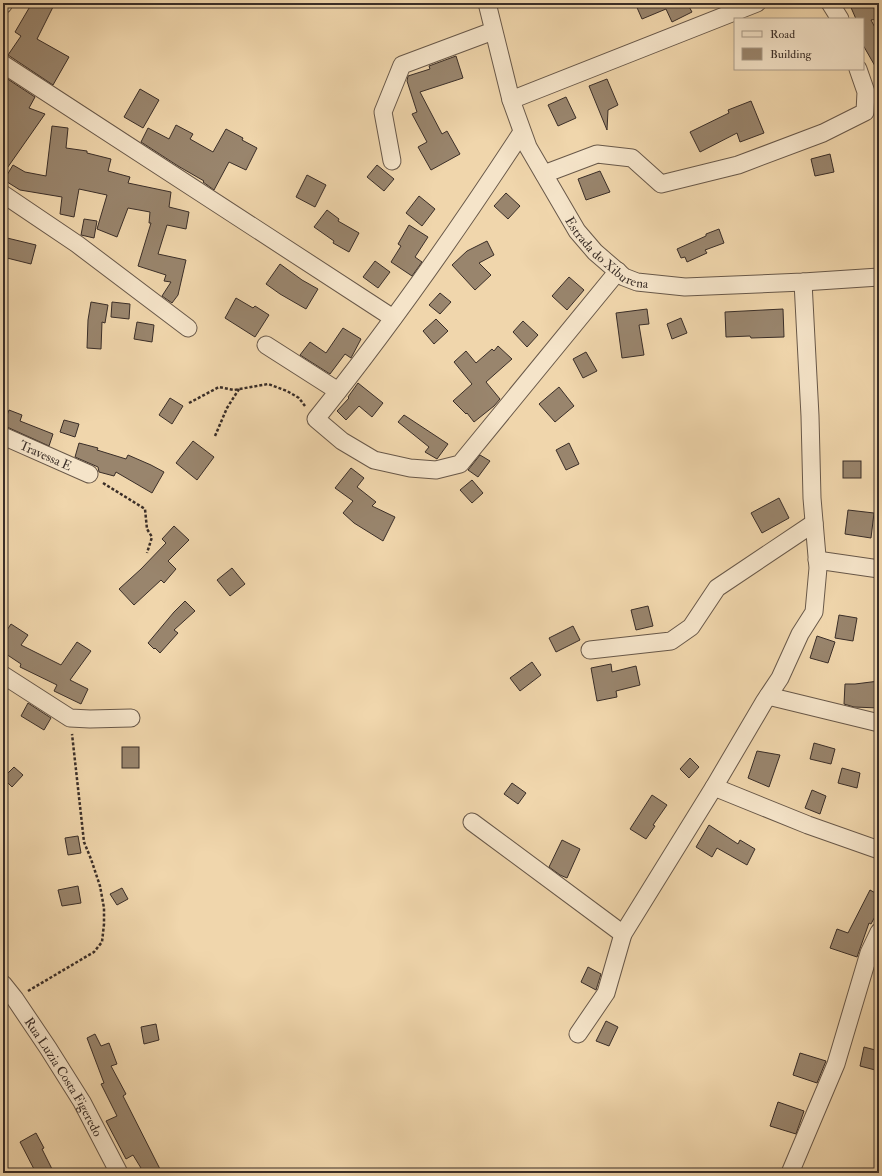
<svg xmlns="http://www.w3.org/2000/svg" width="882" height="1176" font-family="'IM FELL Double Pica',serif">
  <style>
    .building { fill: #99856d; stroke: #3a2e28 }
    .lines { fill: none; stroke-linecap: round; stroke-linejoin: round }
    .minor-casing { stroke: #685849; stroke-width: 19 }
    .path { stroke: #3a2e28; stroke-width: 2.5; stroke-dasharray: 3 2; stroke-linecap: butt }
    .minor { stroke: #f5e4c9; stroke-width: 17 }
    .labels { text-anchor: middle; stroke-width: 4; stroke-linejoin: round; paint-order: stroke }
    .street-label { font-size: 13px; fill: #3a2e28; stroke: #f5e4c9 }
  </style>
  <rect width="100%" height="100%" fill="#f0d6ac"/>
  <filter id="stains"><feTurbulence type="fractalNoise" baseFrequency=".005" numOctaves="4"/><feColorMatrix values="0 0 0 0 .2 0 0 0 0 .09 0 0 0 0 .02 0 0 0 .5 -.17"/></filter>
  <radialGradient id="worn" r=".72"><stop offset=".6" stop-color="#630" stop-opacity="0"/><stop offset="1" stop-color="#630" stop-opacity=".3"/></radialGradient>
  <g class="building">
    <polygon points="32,3 55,3 37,39 69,57 53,85 8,55 21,36 15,32"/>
    <polygon points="635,3 687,3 692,12 672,22 666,9 642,19"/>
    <polygon points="849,3 872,3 878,19 871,20 879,35 879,73 863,45 863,19 856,19"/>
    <polygon points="456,56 463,78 420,92 442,134 447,131 460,154 431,170 418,147 427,142 412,114 417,112 407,81 408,76 430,69 429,66"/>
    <polygon points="3,76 35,97 29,108 45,114 3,174"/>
    <polygon points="607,79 618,105 608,110 607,130 589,86"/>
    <polygon points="140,89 159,100 143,128 124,117"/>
    <polygon points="566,97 576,118 558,126 548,105"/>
    <polygon points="751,101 764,133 740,142 737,133 700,152 690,132 729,113 728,110"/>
    <polygon points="176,125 193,134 190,139 213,152 226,129 243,138 242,140 257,148 246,170 229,162 214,190 203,182 204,181 178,166 141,142 148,128 169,139"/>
    <polygon points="52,126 68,128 66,148 87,151 87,153 111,159 108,171 130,177 128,183 171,192 169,207 189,212 186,229 167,225 158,254 186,260 178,295 172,303 162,296 171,282 164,281 166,275 138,266 151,223 149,223 150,212 128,208 117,237 97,229 107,195 79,189 74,217 60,214 62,197 20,190 4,180 13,165 25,172 46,176"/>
    <polygon points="830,154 834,172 815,176 811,159"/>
    <polygon points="377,165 394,179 384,191 367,177"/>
    <polygon points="600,171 610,192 586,200 578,179"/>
    <polygon points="307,175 326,185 315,207 296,197"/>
    <polygon points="506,193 520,206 508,219 494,206"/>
    <polygon points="419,196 435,209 422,226 406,213"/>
    <polygon points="327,210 339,219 338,221 359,233 349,252 333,243 334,241 314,227"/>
    <polygon points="84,219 97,221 94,238 81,235"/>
    <polygon points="409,225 428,237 415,257 422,262 412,276 391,262 401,246 398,244"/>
    <polygon points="719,229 724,243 705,250 707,253 687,262 685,257 681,258 677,249 706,236 706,234"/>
    <polygon points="3,237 36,245 31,264 3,257"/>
    <polygon points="487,241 494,255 479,263 491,275 475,290 452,265 467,251"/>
    <polygon points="375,261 390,272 378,288 363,277"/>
    <polygon points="280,264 302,280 318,289 306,309 280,294 266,284"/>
    <polygon points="569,277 584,290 567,310 552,296"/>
    <polygon points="440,293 451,302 440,314 429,305"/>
    <polygon points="236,298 253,308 255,306 269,315 255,337 225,318"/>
    <polygon points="91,302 108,305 105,323 102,322 101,349 87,348 88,320"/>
    <polygon points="112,302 130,304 129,319 111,317"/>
    <polygon points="647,309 649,324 639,325 644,355 622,358 616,313"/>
    <polygon points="783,309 784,337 751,338 750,336 726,337 725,312"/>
    <polygon points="681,318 687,333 672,339 667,324"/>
    <polygon points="436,319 448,331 434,344 423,331"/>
    <polygon points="523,321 538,335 527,347 513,332"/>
    <polygon points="137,322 154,325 152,342 134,339"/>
    <polygon points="343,328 361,339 351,358 345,354 330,374 300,355 310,342 326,353"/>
    <polygon points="498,346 512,359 486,382 500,399 494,406 474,422 467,413 466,414 453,401 472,384 454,362 466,351 476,363 492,349 494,351"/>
    <polygon points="586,352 597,371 583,378 573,359"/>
    <polygon points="358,383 383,403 372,417 359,406 346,420 337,411 349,398 348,397"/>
    <polygon points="559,387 574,406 555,422 539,404"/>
    <polygon points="170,398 183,406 172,424 159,415"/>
    <polygon points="9,410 22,415 20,421 53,434 49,446 7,427 3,426"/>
    <polygon points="404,415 448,444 437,459 425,452 429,447 398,422"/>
    <polygon points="64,420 79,424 75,437 60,432"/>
    <polygon points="193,441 214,457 197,480 176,463"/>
    <polygon points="79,443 98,448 97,450 126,459 128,455 151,465 164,472 152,493 116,472 114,476 99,472 98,467 75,457"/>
    <polygon points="569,443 579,464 566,470 556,450"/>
    <polygon points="480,455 490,461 478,477 468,470"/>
    <rect x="843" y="461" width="18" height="17"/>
    <polygon points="351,468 364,478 357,487 376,502 372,506 395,517 383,541 354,523 343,513 353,501 335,488"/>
    <polygon points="472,480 483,493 472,503 460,490"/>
    <polygon points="779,498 789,518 762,533 751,513"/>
    <polygon points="848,510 874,513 871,538 845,534"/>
    <polygon points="174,526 189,540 168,561 176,569 164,583 161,580 134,605 119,589 141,569 166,543 162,539"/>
    <polygon points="232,568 245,584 230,596 217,580"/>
    <polygon points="185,601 195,611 174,630 178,633 160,653 155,648 154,649 148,643 174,612"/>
    <polygon points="648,606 653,626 636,630 631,610"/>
    <polygon points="839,615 857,618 853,641 835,638"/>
    <polygon points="11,624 28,635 21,645 61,665 77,642 91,651 70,680 88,689 81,704 54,691 57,685 20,667 21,664 3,652 3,636"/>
    <polygon points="573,626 580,640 556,652 549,638"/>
    <polygon points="817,636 835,642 828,663 810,658"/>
    <polygon points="532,662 541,675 520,691 510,678"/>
    <polygon points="611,664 612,672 636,666 640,685 616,691 617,697 597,701 591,668"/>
    <polygon points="879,681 879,708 854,707 844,704 845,684 855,684"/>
    <polygon points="28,703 51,718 44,730 21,716"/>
    <polygon points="814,743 835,749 831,764 810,759"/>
    <rect x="122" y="747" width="17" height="21"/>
    <polygon points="757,751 780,755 769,787 748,778"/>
    <polygon points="690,758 699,767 689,778 680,769"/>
    <polygon points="14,767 23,775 12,787 3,778"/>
    <polygon points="842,768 860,773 857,788 838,783"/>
    <polygon points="512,783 526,793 518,804 504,794"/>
    <polygon points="812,790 826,796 820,814 805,808"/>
    <polygon points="652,795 667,805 653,825 655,826 646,839 630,829"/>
    <polygon points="709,825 738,844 740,840 755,849 747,865 717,848 712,857 696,847"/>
    <polygon points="78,836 81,853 68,855 65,838"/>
    <polygon points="562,840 580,849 567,878 560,875 549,867"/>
    <polygon points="78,886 81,903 62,906 58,890"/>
    <polygon points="122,888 128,899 117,905 110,894"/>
    <polygon points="870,890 879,895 879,909 871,924 869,923 857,957 830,948 837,929 848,933"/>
    <polygon points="588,967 601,974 596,990 581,982"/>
    <polygon points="606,1021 618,1027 609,1046 596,1041"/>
    <polygon points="156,1024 159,1040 144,1044 141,1027"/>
    <polygon points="95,1034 101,1046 109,1043 117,1064 111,1066 126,1094 123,1096 162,1173 144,1173 133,1155 126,1159 106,1121 117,1116 101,1084 104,1083 87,1038"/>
    <polygon points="864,1047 879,1051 879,1071 860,1066"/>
    <polygon points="800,1053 826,1061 817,1083 793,1075"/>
    <polygon points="778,1102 804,1111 796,1134 770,1126"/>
    <polygon points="36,1133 44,1148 42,1149 54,1173 36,1173 20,1142"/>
  </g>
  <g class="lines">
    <defs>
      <g id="minor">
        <path id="s1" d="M487 3 511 100 528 147 577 231 595 252 624 277 637 282 685 287 803 282 879 277"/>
        <polyline points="830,3 840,19"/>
        <polyline points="3,5 4,3"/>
        <polyline points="3,64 393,318"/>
        <polyline points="511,100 757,3"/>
        <path d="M522 132C458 230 390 327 316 419L342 441 374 460 410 468 436 470 460 464 618 271"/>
        <polyline points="392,161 383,112 402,65 493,31"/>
        <polyline points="544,174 597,154 632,158 661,184 738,165 823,133 865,112 866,92 858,69"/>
        <polyline points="3,194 77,244 188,328"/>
        <polyline points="266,345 338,391"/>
        <path id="s2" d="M3 436 89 474"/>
        <polyline points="817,560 879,569"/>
        <polyline points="590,650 671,641 691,627 717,588 814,523"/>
        <polyline points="3,675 70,718 90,719 131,718"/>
        <polyline points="768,696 879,723"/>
        <polyline points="714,787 808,825 879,850"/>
        <polyline points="472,822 623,934"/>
        <path id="s3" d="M3 984 15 999 48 1048 82 1102 119 1173"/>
        <polyline points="578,1034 606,993 623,934 714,787 764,702 780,678 800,634 814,612 818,568 812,498 810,416 803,282"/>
        <polyline points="790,1173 836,1064 869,953 879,932"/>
      </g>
    </defs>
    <use href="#minor" class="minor-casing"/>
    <g class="path">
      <polyline points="189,403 219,387 234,390 268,384 287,391 299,398 305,406"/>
      <polyline points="215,436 227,408 239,389"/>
      <polyline points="103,483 145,509 147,529 152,537 147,553"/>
      <polyline points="28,991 94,952 102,942 104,924 104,908 100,886 91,859 84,842 72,734"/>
    </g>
    <use href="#minor" class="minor"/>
  </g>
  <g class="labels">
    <g class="street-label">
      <text dy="5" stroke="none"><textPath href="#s1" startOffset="285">Estrada do Xiburena</textPath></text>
      <text dy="5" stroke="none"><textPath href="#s2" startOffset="47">Travessa E</textPath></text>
      <text dy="5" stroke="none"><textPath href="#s3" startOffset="111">Rua Luzia Costa Figeredo</textPath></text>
    </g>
  </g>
  <rect width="882" height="1176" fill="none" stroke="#f0d6ac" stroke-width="16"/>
  <rect x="4" y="4" width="874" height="1168" fill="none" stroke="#3a2e28" stroke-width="2"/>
  <rect x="8" y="8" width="866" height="1160" fill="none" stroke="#3a2e28"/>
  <rect x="734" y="18" width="130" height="52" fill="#f5e4c9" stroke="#aa9b89"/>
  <rect x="742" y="31" width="20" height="6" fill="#f5e4c9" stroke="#aa9b89"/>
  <text x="770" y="38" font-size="12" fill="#3a2e28">Road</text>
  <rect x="742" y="48" width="20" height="12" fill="#99856d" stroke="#aa9b89"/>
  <text x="770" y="58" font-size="12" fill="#3a2e28">Building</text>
  <rect width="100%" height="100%" filter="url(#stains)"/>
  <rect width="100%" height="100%" fill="url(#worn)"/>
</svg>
